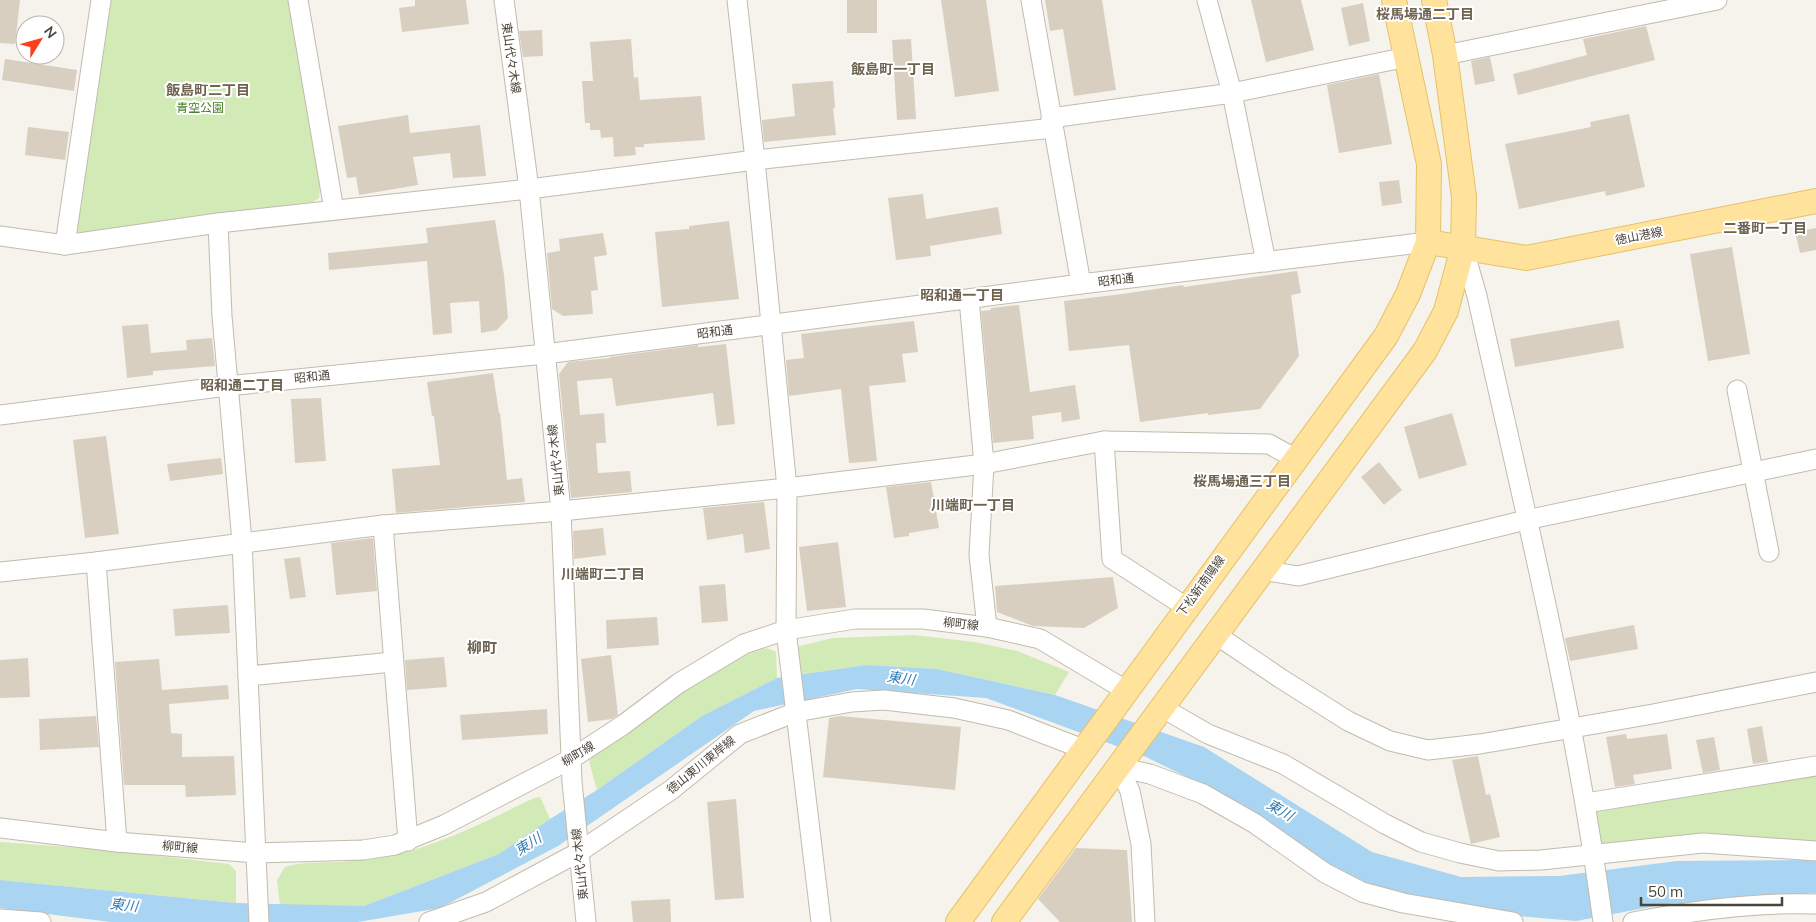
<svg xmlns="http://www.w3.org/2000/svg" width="1816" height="922" font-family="Mulish,'Noto Sans JP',sans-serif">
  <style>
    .green { fill: #d2eab5 }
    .water { fill: #a9d4f2 }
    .building { fill: #d8cfc1 }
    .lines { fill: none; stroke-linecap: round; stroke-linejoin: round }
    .minor-casing { stroke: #c2bbae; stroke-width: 21 }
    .major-casing { stroke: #e6c16a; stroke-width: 26 }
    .minor { stroke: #fff; stroke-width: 19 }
    .major { stroke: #ffe39c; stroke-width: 24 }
    .labels { text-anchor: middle; stroke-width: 4; stroke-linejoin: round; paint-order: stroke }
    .street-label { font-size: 12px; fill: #4b4439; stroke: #fff }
    .park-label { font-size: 12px; fill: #4a7f2a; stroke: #fff }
    .neighbourhood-label { font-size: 14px; font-weight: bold; fill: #6e6250; stroke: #fff }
    .water-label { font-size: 14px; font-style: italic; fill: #2e7ab2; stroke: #fff }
    .quarter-label { font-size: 15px; font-weight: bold; fill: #6e6250; stroke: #fff }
  </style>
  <rect width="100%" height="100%" fill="#f6f3ec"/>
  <g class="green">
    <polygon points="107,0 293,0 320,190 319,198 313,202 81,233 77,231 75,225"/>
    <polygon points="914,635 974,642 1017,651 1069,672 1055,695 937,669 866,665 797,675 796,650 800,646 832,638"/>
    <polygon points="767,648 776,652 777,678 702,716 597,790 589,761 593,756 690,687 739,657"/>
    <polygon points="1816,774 1816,845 1602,848 1596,807"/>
    <path d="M540 797 550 819 499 854 364 906 280 905 277 880 285 867C304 861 323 863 342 862 358 860 375 858 391 855 442 845 488 820 534 798Z"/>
    <polygon points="0,842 107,850 229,864 236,871 236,903 0,880"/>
  </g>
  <polygon class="water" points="866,665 937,669 1055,695 1204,747 1372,852 1461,877 1559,876 1677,861 1816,860 1816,893 1666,904 1576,921 1450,910 1355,882 1242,804 1146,757 986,698 857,689 754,711 558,846 440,908 358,922 111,922 0,908 0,880 236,903 364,906 499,854 550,819 597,790 702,716 777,678"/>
  <g class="building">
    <polygon points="0,0 20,0 15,44 0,43"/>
    <polygon points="415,0 466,0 469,24 402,32 399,8 415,6"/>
    <rect x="847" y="0" width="30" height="33"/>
    <polygon points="941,0 986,0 999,91 955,97"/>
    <polygon points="1045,0 1102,0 1116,90 1074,96 1063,29 1050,31"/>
    <polygon points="1251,0 1301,0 1314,50 1266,62"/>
    <polygon points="1363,3 1370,41 1349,46 1341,8"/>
    <polygon points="1646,26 1655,60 1518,95 1513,74 1587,55 1583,39"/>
    <polygon points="542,30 543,56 523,57 519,31"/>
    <polygon points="631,39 634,78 638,77 640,100 701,96 705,140 644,144 644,147 635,147 636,155 614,157 613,137 601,138 600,130 590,130 590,123 585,123 582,81 593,81 590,42"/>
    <polygon points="911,39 916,119 897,120 892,40"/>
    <polygon points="1490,57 1495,81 1475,85 1471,61"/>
    <polygon points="5,59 77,70 74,91 2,80"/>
    <polygon points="1379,74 1392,144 1339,153 1327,85"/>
    <polygon points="833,81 835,108 833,108 836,135 764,142 762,120 795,116 792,84"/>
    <polygon points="1629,114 1645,187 1606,196 1605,191 1519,209 1505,144 1591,127 1590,122"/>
    <polygon points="408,115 410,133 480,125 486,176 453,178 450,153 413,157 418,185 359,195 356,177 347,178 338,126"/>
    <polygon points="28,127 69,132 65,160 25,155"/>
    <polygon points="1399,180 1402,203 1382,206 1379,182"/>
    <polygon points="923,194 926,219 998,207 1002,234 930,246 931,256 896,260 888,198"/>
    <polygon points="495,220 504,275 508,318 497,330 481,333 479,301 450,303 452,333 433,335 427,261 329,270 328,253 428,243 426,228"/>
    <polygon points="729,221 739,299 662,307 655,232 689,229 689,226"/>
    <polygon points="1816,228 1816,250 1800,253 1795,232"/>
    <polygon points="603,233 607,255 594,257 598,290 591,291 593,314 563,316 552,309 547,253 560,251 559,239"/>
    <polygon points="1732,247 1750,354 1708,361 1690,254"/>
    <polygon points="1297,271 1301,293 1291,295 1299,356 1260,409 1208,415 1208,413 1140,422 1129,345 1069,351 1064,301 1122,294 1183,285 1184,287"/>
    <polygon points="1019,305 1030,392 1075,385 1080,419 1062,422 1061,412 1032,416 1034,439 993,443 981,311 991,310 991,308"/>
    <polygon points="1619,320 1624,348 1515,367 1510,339"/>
    <polygon points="914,321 918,352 902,354 906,382 869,386 877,461 849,463 841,389 789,396 786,360 804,358 801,334"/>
    <polygon points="148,324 151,353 187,350 186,340 212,338 215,366 153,371 153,375 127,378 122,326"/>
    <polygon points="726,344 735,424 717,426 713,393 616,406 612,378 577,381 580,415 604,413 606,443 596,443 598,473 630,471 632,492 571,498 559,374 568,362 610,358 610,357 698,345 698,347"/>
    <polygon points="493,373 499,413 500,413 507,480 522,478 525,502 396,513 392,469 440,465 434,416 432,416 427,382"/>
    <polygon points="321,398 326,461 295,463 291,399"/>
    <polygon points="1452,413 1467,465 1419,479 1404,427"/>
    <polygon points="106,436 119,534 85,538 73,440"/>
    <polygon points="221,458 223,474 170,481 167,464"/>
    <polygon points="1379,462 1402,490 1384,505 1361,477"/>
    <polygon points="931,482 939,528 909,533 909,536 894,538 886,487"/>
    <polygon points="764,502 770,549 745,553 743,534 707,540 703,508"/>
    <polygon points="603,528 606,555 574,559 573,531"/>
    <polygon points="373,538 377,591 336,595 331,543"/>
    <polygon points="838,542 846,607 807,611 799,547"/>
    <polygon points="300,557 306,597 290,599 284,559"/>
    <polygon points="1113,577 1118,608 1084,628 1033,626 997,612 995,586"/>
    <polygon points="725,584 728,621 702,623 699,586"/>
    <polygon points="228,605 230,633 175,636 173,609"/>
    <polygon points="657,617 659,645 607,649 606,620"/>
    <polygon points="1634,625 1638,649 1570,661 1565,638"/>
    <polygon points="611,655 618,715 612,719 588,722 581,659"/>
    <polygon points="444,657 447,687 407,690 405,660"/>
    <polygon points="28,658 30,697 0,698 0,660"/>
    <polygon points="159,659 162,690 228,685 229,699 169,704 171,733 182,734 182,757 234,756 236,795 186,797 185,785 124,785 115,662"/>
    <polygon points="547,709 548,734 462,740 460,715"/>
    <polygon points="96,716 99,747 40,750 39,719"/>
    <polygon points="840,716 961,727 955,790 823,777 829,718"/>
    <polygon points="1762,726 1768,762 1753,764 1747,729"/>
    <polygon points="1626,734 1627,739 1667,734 1672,769 1633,775 1635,784 1615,787 1606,737"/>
    <polygon points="1714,737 1720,770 1703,773 1696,740"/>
    <polygon points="1478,756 1486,795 1490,794 1500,837 1471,844 1452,760"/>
    <polygon points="736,799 744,898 715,900 707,802"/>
    <polygon points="1076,848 1127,850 1132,922 1060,922 1038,899"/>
    <polygon points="670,899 671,922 633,922 631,901"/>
  </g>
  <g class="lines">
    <defs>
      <g id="minor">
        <polyline points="298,0 334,210"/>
        <polyline points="504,0 529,189 561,511 572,782 586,922"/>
        <polyline points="737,0 755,160 787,488 786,630 821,922"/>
        <polyline points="1031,0 1081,284"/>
        <polyline points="1207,0 1232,93 1266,262"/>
        <polyline points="1445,55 1717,0"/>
        <polyline points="1051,118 1232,93 1407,57"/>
        <polyline points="218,223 222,316 242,542 259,922"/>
        <polyline points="0,236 65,245 218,223 529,189 755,160 1053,128"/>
        <polyline points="65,245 101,0"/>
        <path d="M1463 247 1477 296C1523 504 1575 711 1603 922"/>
        <polyline points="969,299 984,464 979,555 987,627"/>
        <polyline points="1737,390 1769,552"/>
        <polyline points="0,415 227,386 545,354 1081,284 1428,242"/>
        <polyline points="1104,441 1112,559 1186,607"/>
        <polyline points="383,525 408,841"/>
        <polyline points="96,562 117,842"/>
        <polyline points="1262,570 1298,576 1526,520 1816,459"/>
        <polyline points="0,572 96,562 383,525 561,511 787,488 984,464 1104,441 1269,444 1296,459"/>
        <polyline points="1215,634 1280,678 1348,721 1390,741 1428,750 1480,744 1653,714 1816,682"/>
        <polyline points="248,676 393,662"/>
        <polyline points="1161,707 1208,734 1283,764 1385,824 1421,842 1460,853 1499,861 1541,860 1703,843 1816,851"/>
        <polyline points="1118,767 1150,774 1203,794 1254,823 1325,873 1362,892 1403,903 1513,922"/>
        <polyline points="1118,767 1130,791 1141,844 1145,922"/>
        <polyline points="1586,803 1816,766"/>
        <polyline points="0,828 117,842 256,853 363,850 395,845 444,825 571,759 623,725 679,683 744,644 786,630 855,619 923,619 987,627 1040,639 1127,691"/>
        <polyline points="0,919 41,922"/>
        <polyline points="429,922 486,902 579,852 671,790 740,734 796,712 852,702 884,700 954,708 1008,720 1083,749"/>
        <path d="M1633 922C1690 911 1758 902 1816 904"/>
      </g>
      <g id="major">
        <polyline points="1428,242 1526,258 1816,201"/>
        <path d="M958 922C1100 726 1243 531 1386 336L1408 294 1428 242 1429 164 1394 0"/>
        <polyline points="1004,922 1425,351 1446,311 1463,247 1464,197 1445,55 1434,0"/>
      </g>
    </defs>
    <use href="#minor" class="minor-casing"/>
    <use href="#major" class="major-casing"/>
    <use href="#minor" class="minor"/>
    <use href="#major" class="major"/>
  </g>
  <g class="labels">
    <g class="street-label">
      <text transform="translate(511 58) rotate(82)" y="4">東山代々木線</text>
      <text transform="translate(1639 236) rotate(-11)" y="4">徳山港線</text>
      <text transform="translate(1116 280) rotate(-7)" y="4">昭和通</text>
      <text transform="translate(715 332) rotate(-7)" y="4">昭和通</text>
      <text transform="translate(312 377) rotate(-6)" y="4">昭和通</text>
      <text transform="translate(556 460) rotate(-96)" y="4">東山代々木線</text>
      <text transform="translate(1201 586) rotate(-54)" y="4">下松新南陽線</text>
      <text transform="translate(961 624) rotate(6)" y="4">柳町線</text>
      <text transform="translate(578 754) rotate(-31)" y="4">柳町線</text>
      <text transform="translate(701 765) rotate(-39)" y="4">徳山東川東岸線</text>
      <text transform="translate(180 847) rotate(5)" y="4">柳町線</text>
      <text transform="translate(580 864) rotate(-96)" y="4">東山代々木線</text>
    </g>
    <g class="park-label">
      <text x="200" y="112">青空公園</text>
    </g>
    <g class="neighbourhood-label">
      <text x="1425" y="19">桜馬場通二丁目</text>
      <text x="893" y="74">飯島町一丁目</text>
      <text x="208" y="95">飯島町二丁目</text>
      <text x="1765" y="233">二番町一丁目</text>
      <text x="962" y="300">昭和通一丁目</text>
      <text x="242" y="390">昭和通二丁目</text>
      <text x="1242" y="486">桜馬場通三丁目</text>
      <text x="973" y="510">川端町一丁目</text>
      <text x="603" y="579">川端町二丁目</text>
    </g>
    <g class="water-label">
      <text transform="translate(901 678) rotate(8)" y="5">東川</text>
      <text transform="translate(1280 810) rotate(30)" y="5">東川</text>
      <text transform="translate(528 844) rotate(-33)" y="5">東川</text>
      <text transform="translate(124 905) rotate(6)" y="5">東川</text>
    </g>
    <g class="quarter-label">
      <text x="482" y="653">柳町</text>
    </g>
  </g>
  <g transform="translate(40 40) rotate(53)"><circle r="24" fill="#ffffff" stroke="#b7b4b0"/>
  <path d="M0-4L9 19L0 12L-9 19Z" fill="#fc3f1d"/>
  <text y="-8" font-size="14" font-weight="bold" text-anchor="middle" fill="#4b4439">N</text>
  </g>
  <path d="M1641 897v8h141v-8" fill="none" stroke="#4b4439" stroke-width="2.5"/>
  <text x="1648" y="897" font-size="15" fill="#4b4439" stroke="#ffffff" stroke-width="4" paint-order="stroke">50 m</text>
</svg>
